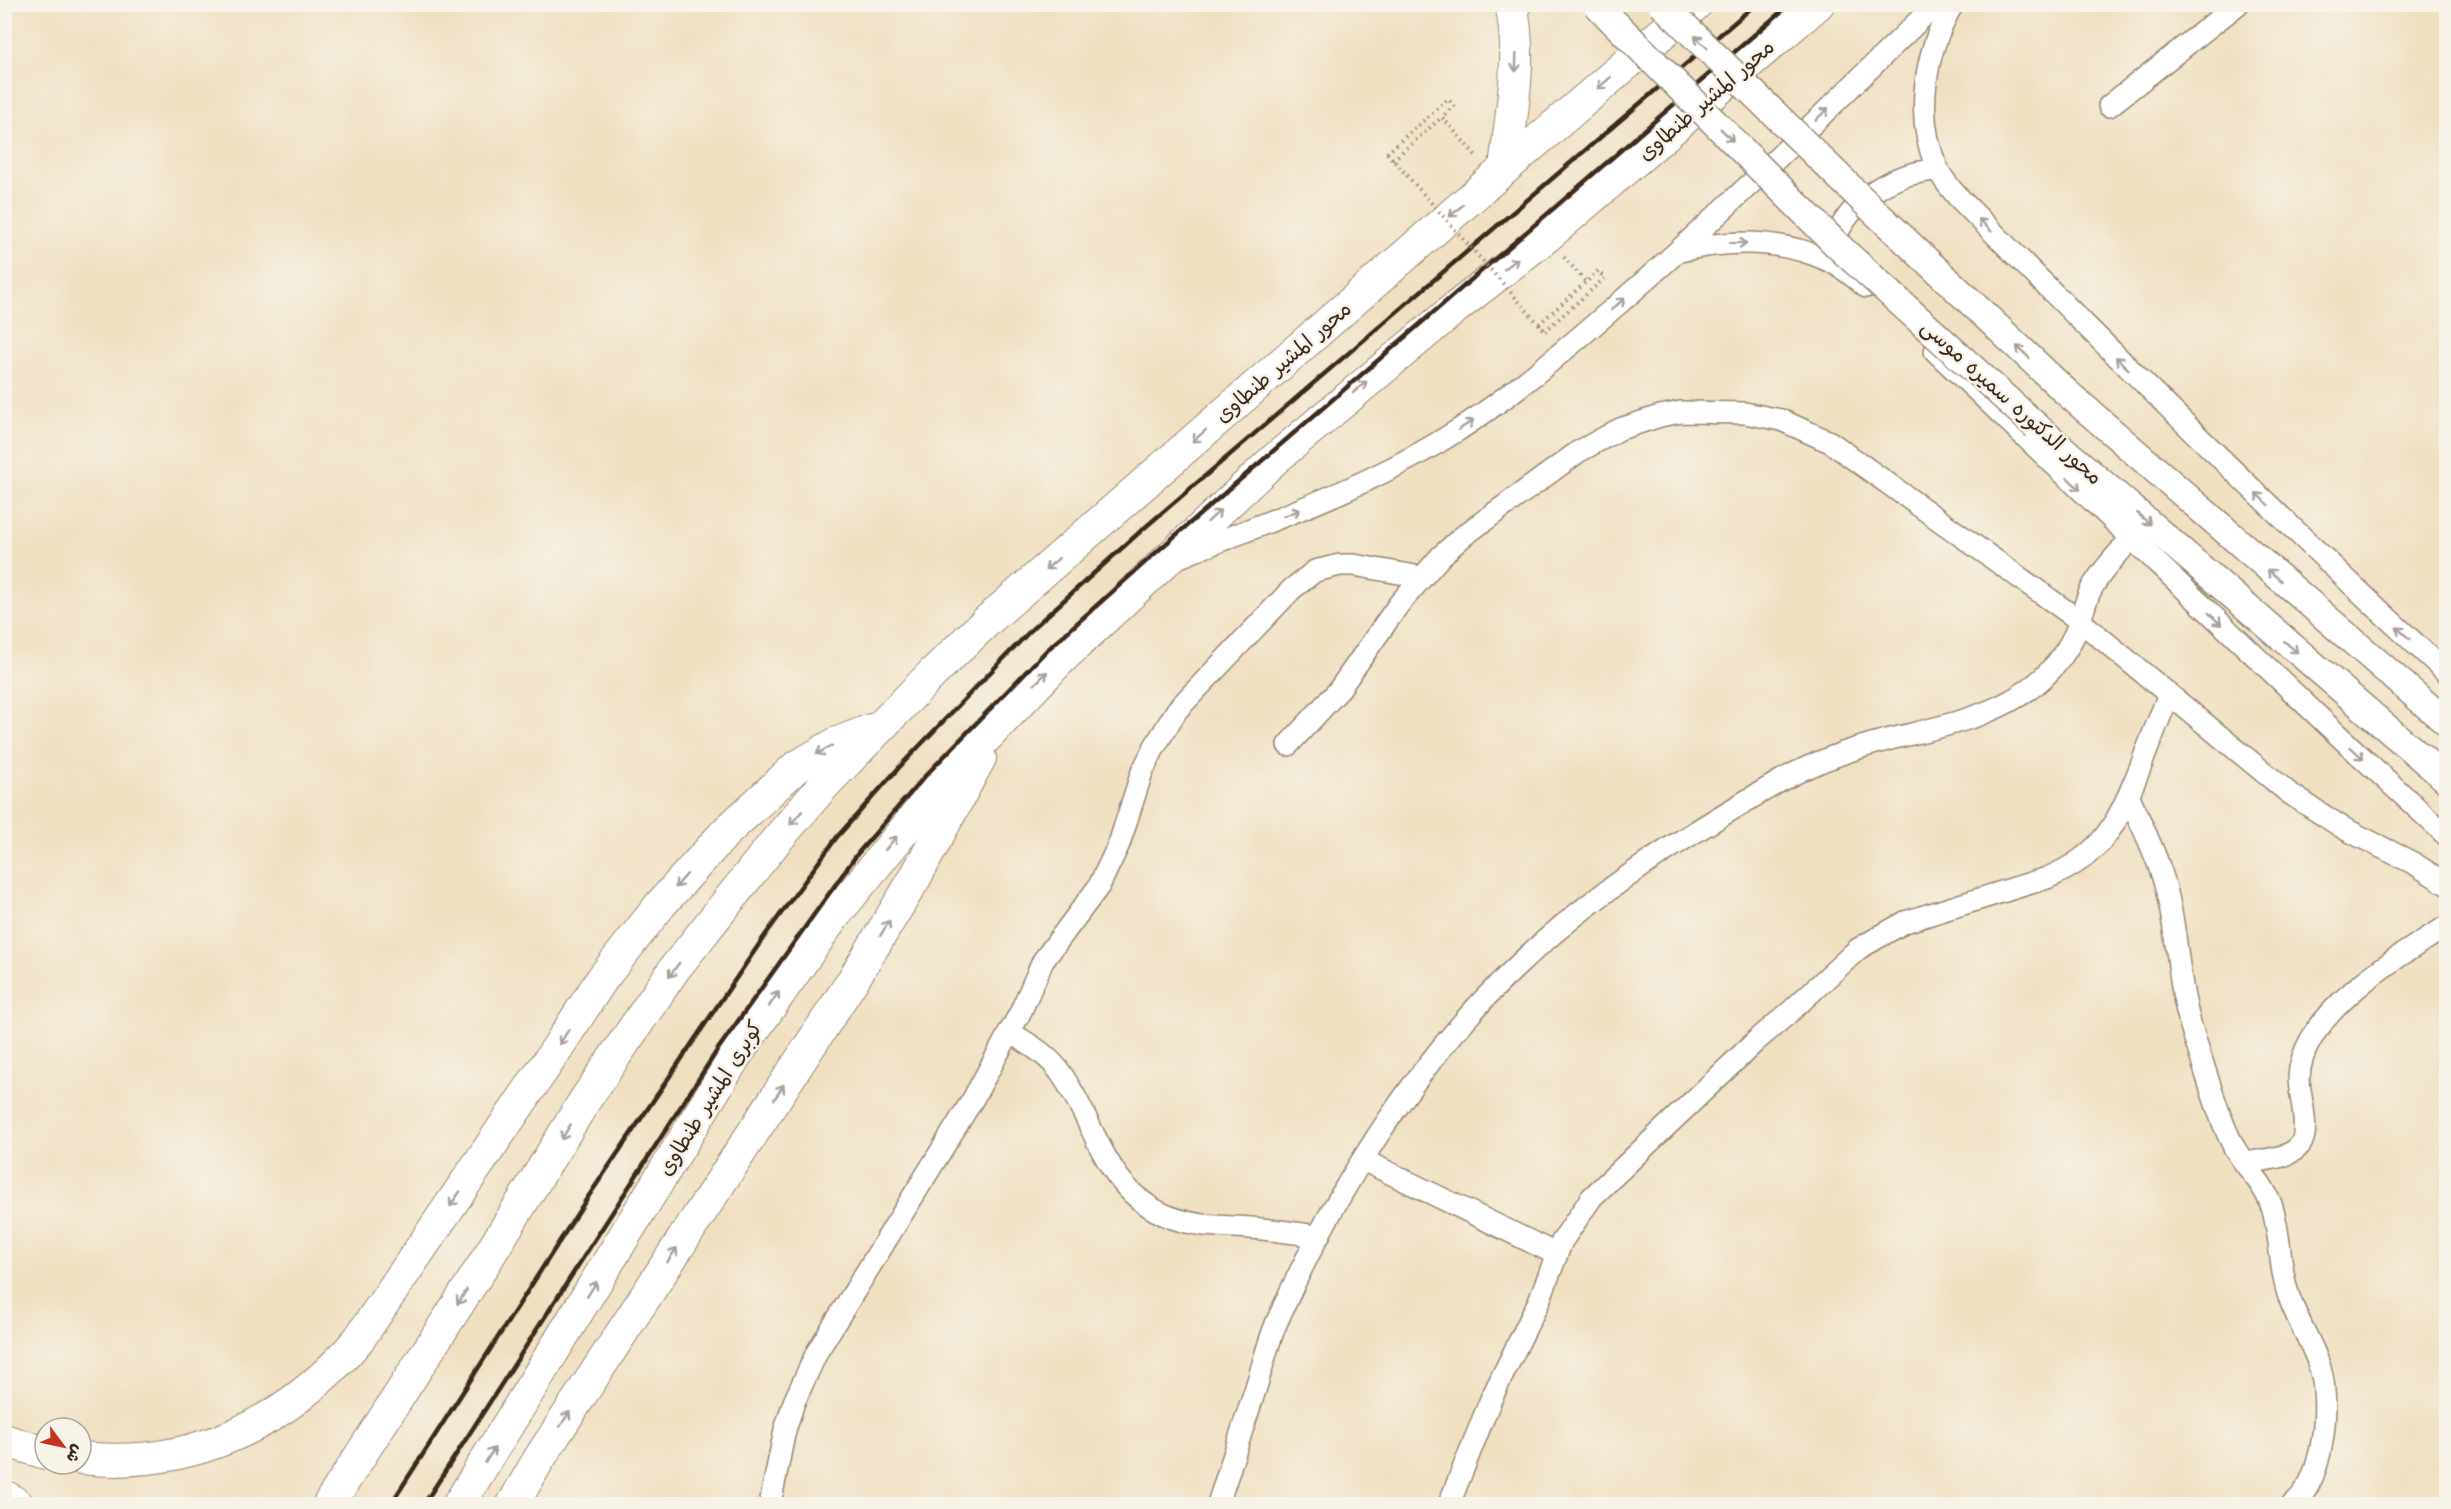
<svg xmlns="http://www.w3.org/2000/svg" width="2451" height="1509" font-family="'Shantell Sans','Playpen Sans Arabic',sans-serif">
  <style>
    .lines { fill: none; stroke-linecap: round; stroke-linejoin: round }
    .minor-casing { stroke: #968570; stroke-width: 24 }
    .major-casing { stroke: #968570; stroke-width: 30 }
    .highway-casing { stroke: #968570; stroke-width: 34 }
    .path { stroke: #968570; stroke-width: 4; stroke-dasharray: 1.5 4.5; stroke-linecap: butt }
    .minor { stroke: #fff; stroke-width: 21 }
    .major { stroke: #fff; stroke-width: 27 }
    .highway { stroke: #fff; stroke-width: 32 }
    .rail { stroke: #3b2a1e; stroke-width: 4.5 }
    .major-bridge-casing { stroke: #968570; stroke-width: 30; stroke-linecap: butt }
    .path-bridge { stroke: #968570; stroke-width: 4; stroke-dasharray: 1.5 4.5; stroke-linecap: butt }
    .major-bridge { stroke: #fff; stroke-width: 27 }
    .oneway { stroke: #a79f9a }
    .labels { text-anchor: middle; stroke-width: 5; stroke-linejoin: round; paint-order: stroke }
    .street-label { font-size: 21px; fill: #3b2a1e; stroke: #f7f3e8 }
  </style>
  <rect width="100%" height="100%" fill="#f7f3e8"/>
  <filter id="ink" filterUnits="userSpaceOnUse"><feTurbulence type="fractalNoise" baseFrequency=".0167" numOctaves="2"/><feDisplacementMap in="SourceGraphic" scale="12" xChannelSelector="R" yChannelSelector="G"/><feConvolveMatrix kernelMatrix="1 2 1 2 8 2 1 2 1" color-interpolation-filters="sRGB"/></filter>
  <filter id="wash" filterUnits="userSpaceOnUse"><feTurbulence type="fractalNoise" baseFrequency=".008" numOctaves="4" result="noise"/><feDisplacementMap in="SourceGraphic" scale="24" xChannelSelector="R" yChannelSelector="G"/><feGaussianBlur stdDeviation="1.35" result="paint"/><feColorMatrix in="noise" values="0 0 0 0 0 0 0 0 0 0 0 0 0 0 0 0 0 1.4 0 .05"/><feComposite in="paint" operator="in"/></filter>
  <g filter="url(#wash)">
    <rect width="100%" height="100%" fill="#f0e0c2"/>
  </g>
  <g filter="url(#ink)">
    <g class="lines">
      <defs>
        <g id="minor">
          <path d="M1953 4C1924 52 1914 118 1938 170 1943 179 1950 188 1957 196 2117 358 2279 519 2446 672"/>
          <polyline points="2109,106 2238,4"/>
          <path d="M1680 251C1728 240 1781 239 1827 260 1842 266 1854 277 1866 287"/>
          <path d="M1828 255C1845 204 1885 173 1938 170"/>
          <polyline points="1935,351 2339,736 2446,835"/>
          <path d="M1177 558C1266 522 1356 492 1439 442 1503 404 1559 355 1616 306 1727 210 1831 106 1936 4"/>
          <polyline points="1288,745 1338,691 1399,604 1441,556 1462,537 1578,452 1620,429 1660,416 1681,412 1745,413 1781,420 1830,442 2080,621 2289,793 2343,828 2415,864 2446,884"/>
          <path d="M2129 796C2143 829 2161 863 2168 897 2179 944 2178 989 2194 1036 2205 1069 2218 1117 2234 1147 2245 1167 2263 1182 2271 1204 2282 1236 2278 1270 2291 1302 2302 1332 2322 1357 2324 1390 2327 1424 2321 1482 2293 1504"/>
          <path d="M1009 1032C1029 1044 1049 1055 1062 1075 1098 1127 1104 1191 1170 1217 1196 1227 1223 1226 1251 1228 1274 1230 1296 1233 1319 1236"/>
          <polyline points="1363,1160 1556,1254"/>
          <path d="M2245 1163C2261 1160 2290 1159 2300 1145 2311 1131 2299 1096 2299 1078 2301 1014 2397 956 2446 927"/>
          <polyline points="770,1504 785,1430 794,1402 817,1352 973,1099 1020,1013 1043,961 1099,886 1119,844 1142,772 1155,746 1177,710 1292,589 1315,571 1340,565 1354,565 1421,577"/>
          <path d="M1218 1504C1231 1464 1244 1424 1257 1384 1263 1364 1268 1343 1276 1324 1328 1202 1416 1062 1513 970 1592 893 1687 835 1782 780 1815 762 1851 749 1887 740 1942 726 2005 716 2047 674 2062 659 2073 641 2080 621 2084 609 2086 598 2092 588 2102 569 2118 555 2131 538"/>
          <path d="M1449 1504 1491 1399 1539 1301 1562 1241 1592 1197 1756 1041 1791 1011 1858 949 1905 922 2047 878C2103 855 2118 822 2140 768 2149 744 2159 719 2169 694"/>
        </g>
        <g id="major">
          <polyline points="2066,392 2446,722"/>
          <polyline points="2036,426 2446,779"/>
        </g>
        <g id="highway">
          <path d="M1505 168C1511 114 1523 58 1511 4"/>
          <polyline points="4,1440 45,1453"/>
          <path d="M81 1458C192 1470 288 1423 359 1339L550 1059 602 979 661 904 725 833 795 768 835 744 871 730"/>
          <polyline points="4,1496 17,1504"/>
          <polyline points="329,1504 482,1267 585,1100 675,968 775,842 825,784 932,674 987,621 1495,177 1696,4"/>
          <polyline points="459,1504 736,1055 834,916 942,784 1061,659 1275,459 1454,309 1546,237 1818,4"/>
          <polyline points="513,1504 539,1459 853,980 915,878 980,758"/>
        </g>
      </defs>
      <use href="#minor" class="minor-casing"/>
      <use href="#major" class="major-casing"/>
      <use href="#highway" class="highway-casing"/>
      <g class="path">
        <polyline points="1387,153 1448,99 1454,106 1442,117 1478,158"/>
        <polyline points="1393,160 1442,117"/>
        <polyline points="1539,324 1586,282"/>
        <polyline points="1545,331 1605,278 1598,271 1586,282 1562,255"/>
      </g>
      <use href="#minor" class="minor"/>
      <use href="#major" class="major"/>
      <use href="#highway" class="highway"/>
      <g class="rail">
        <polyline points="391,1504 586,1200 766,934 837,837 904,762 1032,629 1142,530 1756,4"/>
        <polyline points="424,1504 718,1049 858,853 926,775 1046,651 1161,548 1790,4"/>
      </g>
      <defs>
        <g id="major-bridge">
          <polyline points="1596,4 1838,246 2036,426"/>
          <polyline points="1662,4 1873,210 2066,392"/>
        </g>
      </defs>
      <use href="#major-bridge" class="major-bridge-casing"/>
      <polyline class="path-bridge" points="1387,153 1545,331"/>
      <use href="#major-bridge" class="major-bridge"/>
    </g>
    <defs><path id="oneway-shaft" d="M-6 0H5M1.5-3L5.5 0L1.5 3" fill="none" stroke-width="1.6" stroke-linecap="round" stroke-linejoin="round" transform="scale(1.5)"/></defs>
    <g class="oneway">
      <use href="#oneway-shaft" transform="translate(1701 42) rotate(-136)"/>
      <use href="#oneway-shaft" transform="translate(1516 63) rotate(92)"/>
      <use href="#oneway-shaft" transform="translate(1604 83) rotate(139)"/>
      <use href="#oneway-shaft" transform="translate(1822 114) rotate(-44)"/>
      <use href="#oneway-shaft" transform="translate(1727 135) rotate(45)"/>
      <use href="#oneway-shaft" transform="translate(1456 211) rotate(139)"/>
      <use href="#oneway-shaft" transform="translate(1985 225) rotate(-135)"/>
      <use href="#oneway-shaft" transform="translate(1738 243) rotate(1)"/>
      <use href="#oneway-shaft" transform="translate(1511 264) rotate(-38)"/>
      <use href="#oneway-shaft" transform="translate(1618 304) rotate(-41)"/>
      <use href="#oneway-shaft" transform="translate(2023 352) rotate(-137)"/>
      <use href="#oneway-shaft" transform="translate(2122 363) rotate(-136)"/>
      <use href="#oneway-shaft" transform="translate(1360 387) rotate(-40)"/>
      <use href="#oneway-shaft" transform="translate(1466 425) rotate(-33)"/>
      <use href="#oneway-shaft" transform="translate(1199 436) rotate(139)"/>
      <use href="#oneway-shaft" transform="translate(2074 484) rotate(44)"/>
      <use href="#oneway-shaft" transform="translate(2262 499) rotate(-136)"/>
      <use href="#oneway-shaft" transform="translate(1292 513) rotate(-20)"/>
      <use href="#oneway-shaft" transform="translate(1214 516) rotate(-43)"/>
      <use href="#oneway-shaft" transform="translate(2144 519) rotate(41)"/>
      <use href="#oneway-shaft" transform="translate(1052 564) rotate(139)"/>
      <use href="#oneway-shaft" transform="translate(2274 575) rotate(-139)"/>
      <use href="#oneway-shaft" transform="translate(2215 619) rotate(44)"/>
      <use href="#oneway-shaft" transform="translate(2403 633) rotate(-138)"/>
      <use href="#oneway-shaft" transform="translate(2291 647) rotate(41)"/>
      <use href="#oneway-shaft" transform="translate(1041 678) rotate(-45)"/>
      <use href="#oneway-shaft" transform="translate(824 750) rotate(151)"/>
      <use href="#oneway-shaft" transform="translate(2357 753) rotate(43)"/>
      <use href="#oneway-shaft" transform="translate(796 818) rotate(131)"/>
      <use href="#oneway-shaft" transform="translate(891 843) rotate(-50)"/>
      <use href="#oneway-shaft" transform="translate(681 881) rotate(131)"/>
      <use href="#oneway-shaft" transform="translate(885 928) rotate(-59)"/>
      <use href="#oneway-shaft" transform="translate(674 970) rotate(126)"/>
      <use href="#oneway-shaft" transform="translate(774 999) rotate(-56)"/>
      <use href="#oneway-shaft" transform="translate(564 1037) rotate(122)"/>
      <use href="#oneway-shaft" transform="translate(779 1092) rotate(-57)"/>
      <use href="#oneway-shaft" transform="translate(566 1132) rotate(121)"/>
      <use href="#oneway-shaft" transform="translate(455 1199) rotate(124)"/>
      <use href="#oneway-shaft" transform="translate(672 1255) rotate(-57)"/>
      <use href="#oneway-shaft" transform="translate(592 1289) rotate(-58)"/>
      <use href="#oneway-shaft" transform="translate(462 1297) rotate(123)"/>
      <use href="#oneway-shaft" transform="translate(565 1419) rotate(-57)"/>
      <use href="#oneway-shaft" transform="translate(490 1455) rotate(-58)"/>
    </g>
  </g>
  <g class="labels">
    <g class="street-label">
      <text transform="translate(1706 100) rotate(-41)" y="7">محور المشير طنطاوى</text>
      <text transform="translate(1283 362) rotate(-41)" y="7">محور المشير طنطاوى</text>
      <text transform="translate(2012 402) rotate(42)" y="7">محور الدكتوره سميره موسى</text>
      <text transform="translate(710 1098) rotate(-58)" y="7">كوبرى المشير طنطاوى</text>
    </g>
  </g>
  <rect width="2451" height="1509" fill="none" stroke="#f7f3e8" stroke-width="24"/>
  <g transform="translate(63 1446) rotate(123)"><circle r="28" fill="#f7f3e8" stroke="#aca397" stroke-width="1.5"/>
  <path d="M0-4.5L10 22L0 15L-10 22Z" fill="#c8321e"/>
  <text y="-9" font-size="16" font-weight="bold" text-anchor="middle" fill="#3b2a1e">ش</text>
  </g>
</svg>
